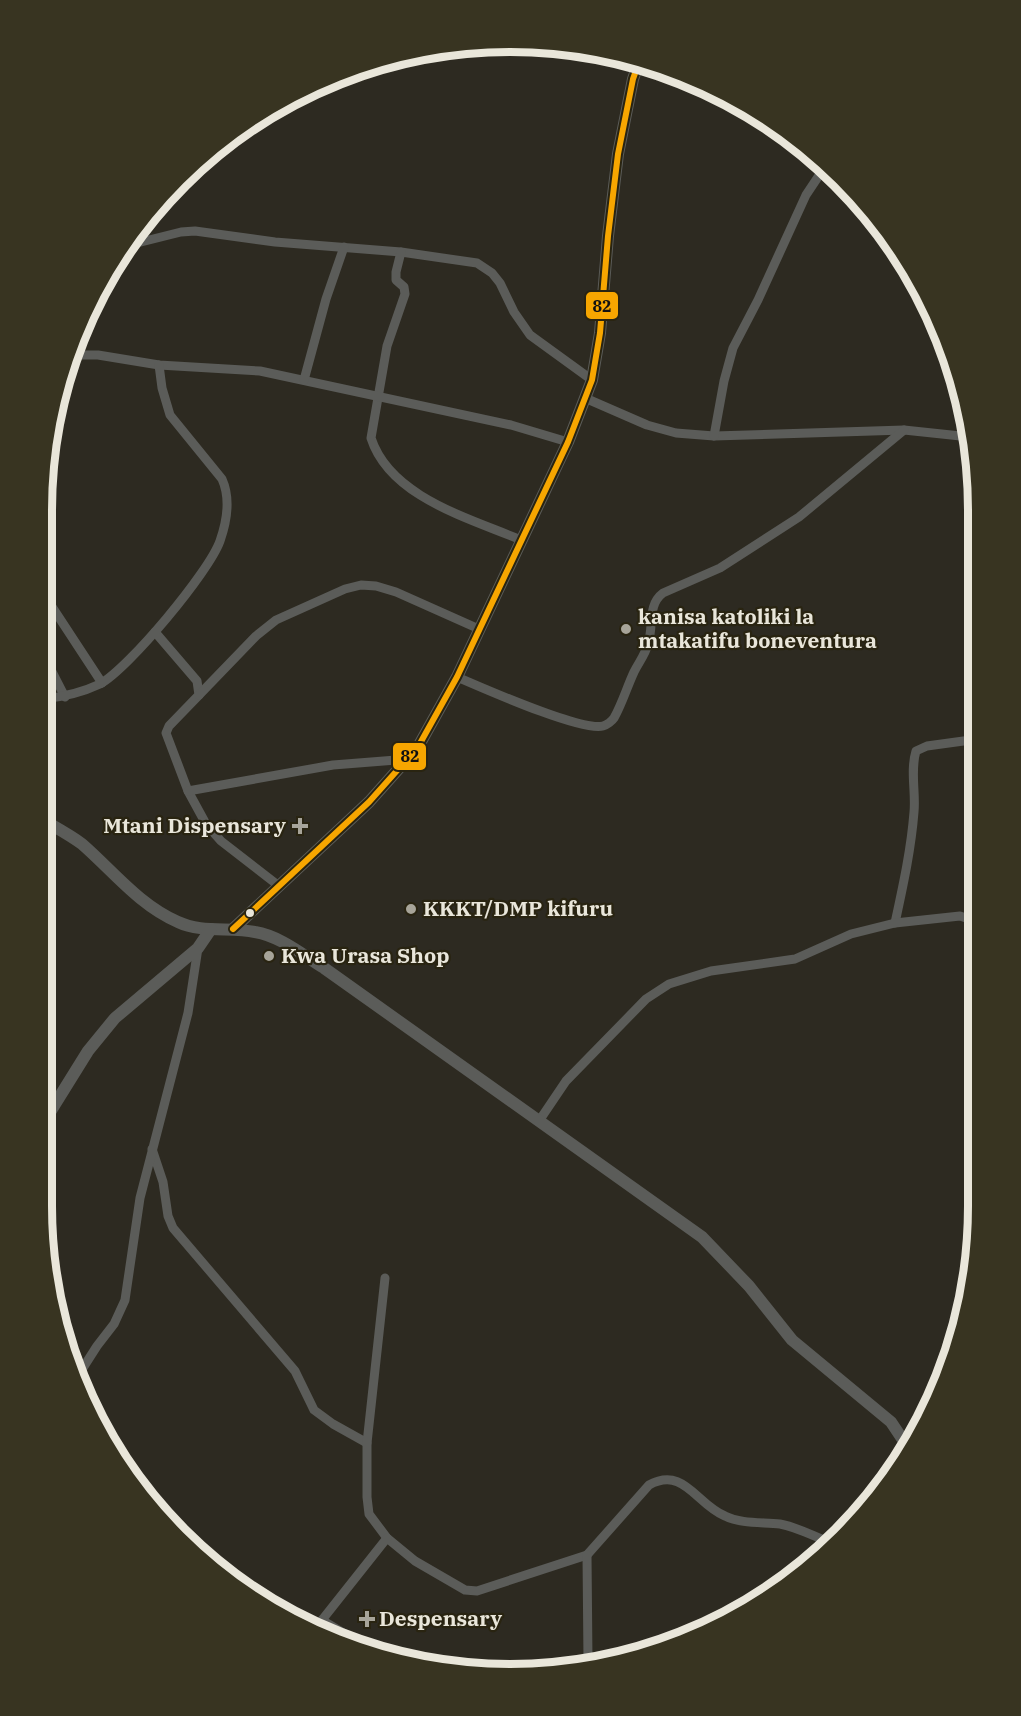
<svg xmlns="http://www.w3.org/2000/svg" width="1021" height="1716" font-family="'IBM Plex Serif',serif">
  <style>
    .lines { fill: none; stroke-linecap: round; stroke-linejoin: round }
    .minor { stroke: #5b5c59; stroke-width: 9 }
    .tertiary { stroke: #5b5c59; stroke-width: 12 }
    .bus-1-casing { stroke: #292411; stroke-width: 10 }
    .bus-1 { stroke: #f7a600; stroke-width: 6 }
    .poi-dot { fill: #a7a499; stroke: #292411; stroke-width: 2 }
    .bus-dot { fill: #e9e6da; stroke: #292411; stroke-width: 2 }
    .labels { text-anchor: middle; stroke-width: 4.5; stroke-linejoin: round; paint-order: stroke }
    .poi-label { font-size: 21px; font-weight: bold; fill: #e9e6da; stroke: #292411; text-anchor: start }
    .rim { fill: none; stroke: #e9e6da; stroke-width: 8 }
    .line-badge { stroke: #292411; stroke-width: 2 }
    .pale-badge-label { font-size: 16px; text-anchor: middle; font-weight: bold; fill: #111 }
  </style>
  <rect width="100%" height="100%" fill="#2d2a21"/>
  <g class="lines">
    <g class="minor">
      <polyline points="125,246 181,232 195,231 275,242 401,252 477,263 492,273 500,283 514,312 530,335 592,380"/>
      <path d="M401 252 396 272V280L404 287 405 294 387 346 371 438C390 497 469 518 521 540"/>
      <polyline points="69,355 98,355 159,365 260,371 511,425 568,442"/>
      <polyline points="304,380 326,299 344,247"/>
      <polyline points="585,398 647,425 676,433 714,436 904,430 970,437"/>
      <polyline points="714,436 724,381 733,348 758,300 806,195 824,168"/>
      <polyline points="43,593 102,683"/>
      <polyline points="155,632 197,681 199,695 169,726 166,733 188,791 206,824 221,841 279,886"/>
      <polyline points="43,654 65,697"/>
      <path d="M457 677C483 688 581 732 603 726 607 725 612 721 614 718 622 704 627 687 634 672 639 662 645 655 648 644 654 626 647 605 663 593L720 568 799 517 904 430"/>
      <polyline points="199,695 256,636 276,620 345,589 361,585 376,586 396,592 479,629"/>
      <path d="M43 699C63 697 81 693 100 684 129 668 209 572 220 541 227 521 231 499 222 479L170 415 162 388 159 365"/>
      <polyline points="188,791 333,765 409,759"/>
      <polyline points="971,805 972,920"/>
      <path d="M895 923C903 886 911 850 914 812 916 792 910 771 916 751L927 746 978 739"/>
      <polyline points="539,1121 566,1081 646,999 669,984 711,971 795,959 851,934 895,923 960,916 972,920 978,945"/>
      <polyline points="152,1149 163,1182 168,1216 173,1228 295,1371 314,1410 333,1424 367,1443"/>
      <path d="M385 1278 367 1443V1497L369 1514 387 1538 415 1561 465 1590 477 1591 587 1555 649 1485C684 1466 696 1504 725 1516 741 1524 762 1522 780 1524 797 1527 813 1536 829 1542"/>
      <polyline points="79,1379 81,1371 97,1346 114,1324 125,1300 140,1198 188,1013 198,948"/>
      <polyline points="587,1555 588,1661"/>
      <polyline points="322,1620 375,1652"/>
      <polyline points="318,1628 322,1620 387,1538"/>
    </g>
    <g class="tertiary">
      <path d="M43 820C55 827 70 835 82 844 113 871 139 905 178 922 201 933 230 927 255 932 280 936 303 955 324 968L702 1237 749 1286 792 1340 891 1422 903 1440 907 1451"/>
      <polyline points="233,929 369,802 418,747 457,677 568,442 592,380 600,333 608,236 618,154 633,79 639,62"/>
      <polyline points="42,1125 88,1051 115,1018 198,948 211,929"/>
    </g>
    <defs>
      <polyline id="bus-1" points="233,929 369,802 418,747 457,677 568,442 592,380 600,333 608,236 618,154 633,79 639,62"/>
    </defs>
    <use href="#bus-1" class="bus-1-casing"/>
    <use href="#bus-1" class="bus-1"/>
  </g>
  <g class="poi-dot">
    <circle cx="626" cy="629" r="6"/>
    <path d="M297 817h6v6h6v6h-6v6h-6v-6h-6v-6h6z"/>
    <circle cx="411" cy="909" r="6"/>
    <circle cx="269" cy="956" r="6"/>
    <path d="M364 1610h6v6h6v6h-6v6h-6v-6h-6v-6h6z"/>
  </g>
  <circle class="bus-dot" cx="250" cy="913" r="5"/>
  <g class="labels">
    <g class="poi-label">
      <text x="638" y="624">kanisa katoliki la<tspan x="638" dy="24">mtakatifu boneventura</tspan></text>
      <text x="286" y="833" text-anchor="end">Mtani Dispensary</text>
      <text x="423" y="916">KKKT/DMP kifuru</text>
      <text x="281" y="963">Kwa Urasa Shop</text>
      <text x="379" y="1626">Despensary</text>
    </g>
  </g>
  <path d="M0 0H1021V1716H0ZM510 52H510A458 458 0 0 1 968 510V1206A458 458 0 0 1 510 1664H510A458 458 0 0 1 52 1206V510A458 458 0 0 1 510 52Z" fill="#383421" fill-rule="evenodd"/>
  <path class="rim" d="M510 52H510A458 458 0 0 1 968 510V1206A458 458 0 0 1 510 1664H510A458 458 0 0 1 52 1206V510A458 458 0 0 1 510 52Z"/>
  <g class="line-badge">
    <rect x="585" y="291" width="34" height="29" rx="6" fill="#f7a600"/>
    <rect x="392" y="742" width="35" height="29" rx="6" fill="#f7a600"/>
  </g>
  <g class="pale-badge-label">
    <text x="602" y="312">82</text>
    <text x="410" y="762">82</text>
  </g>
</svg>
